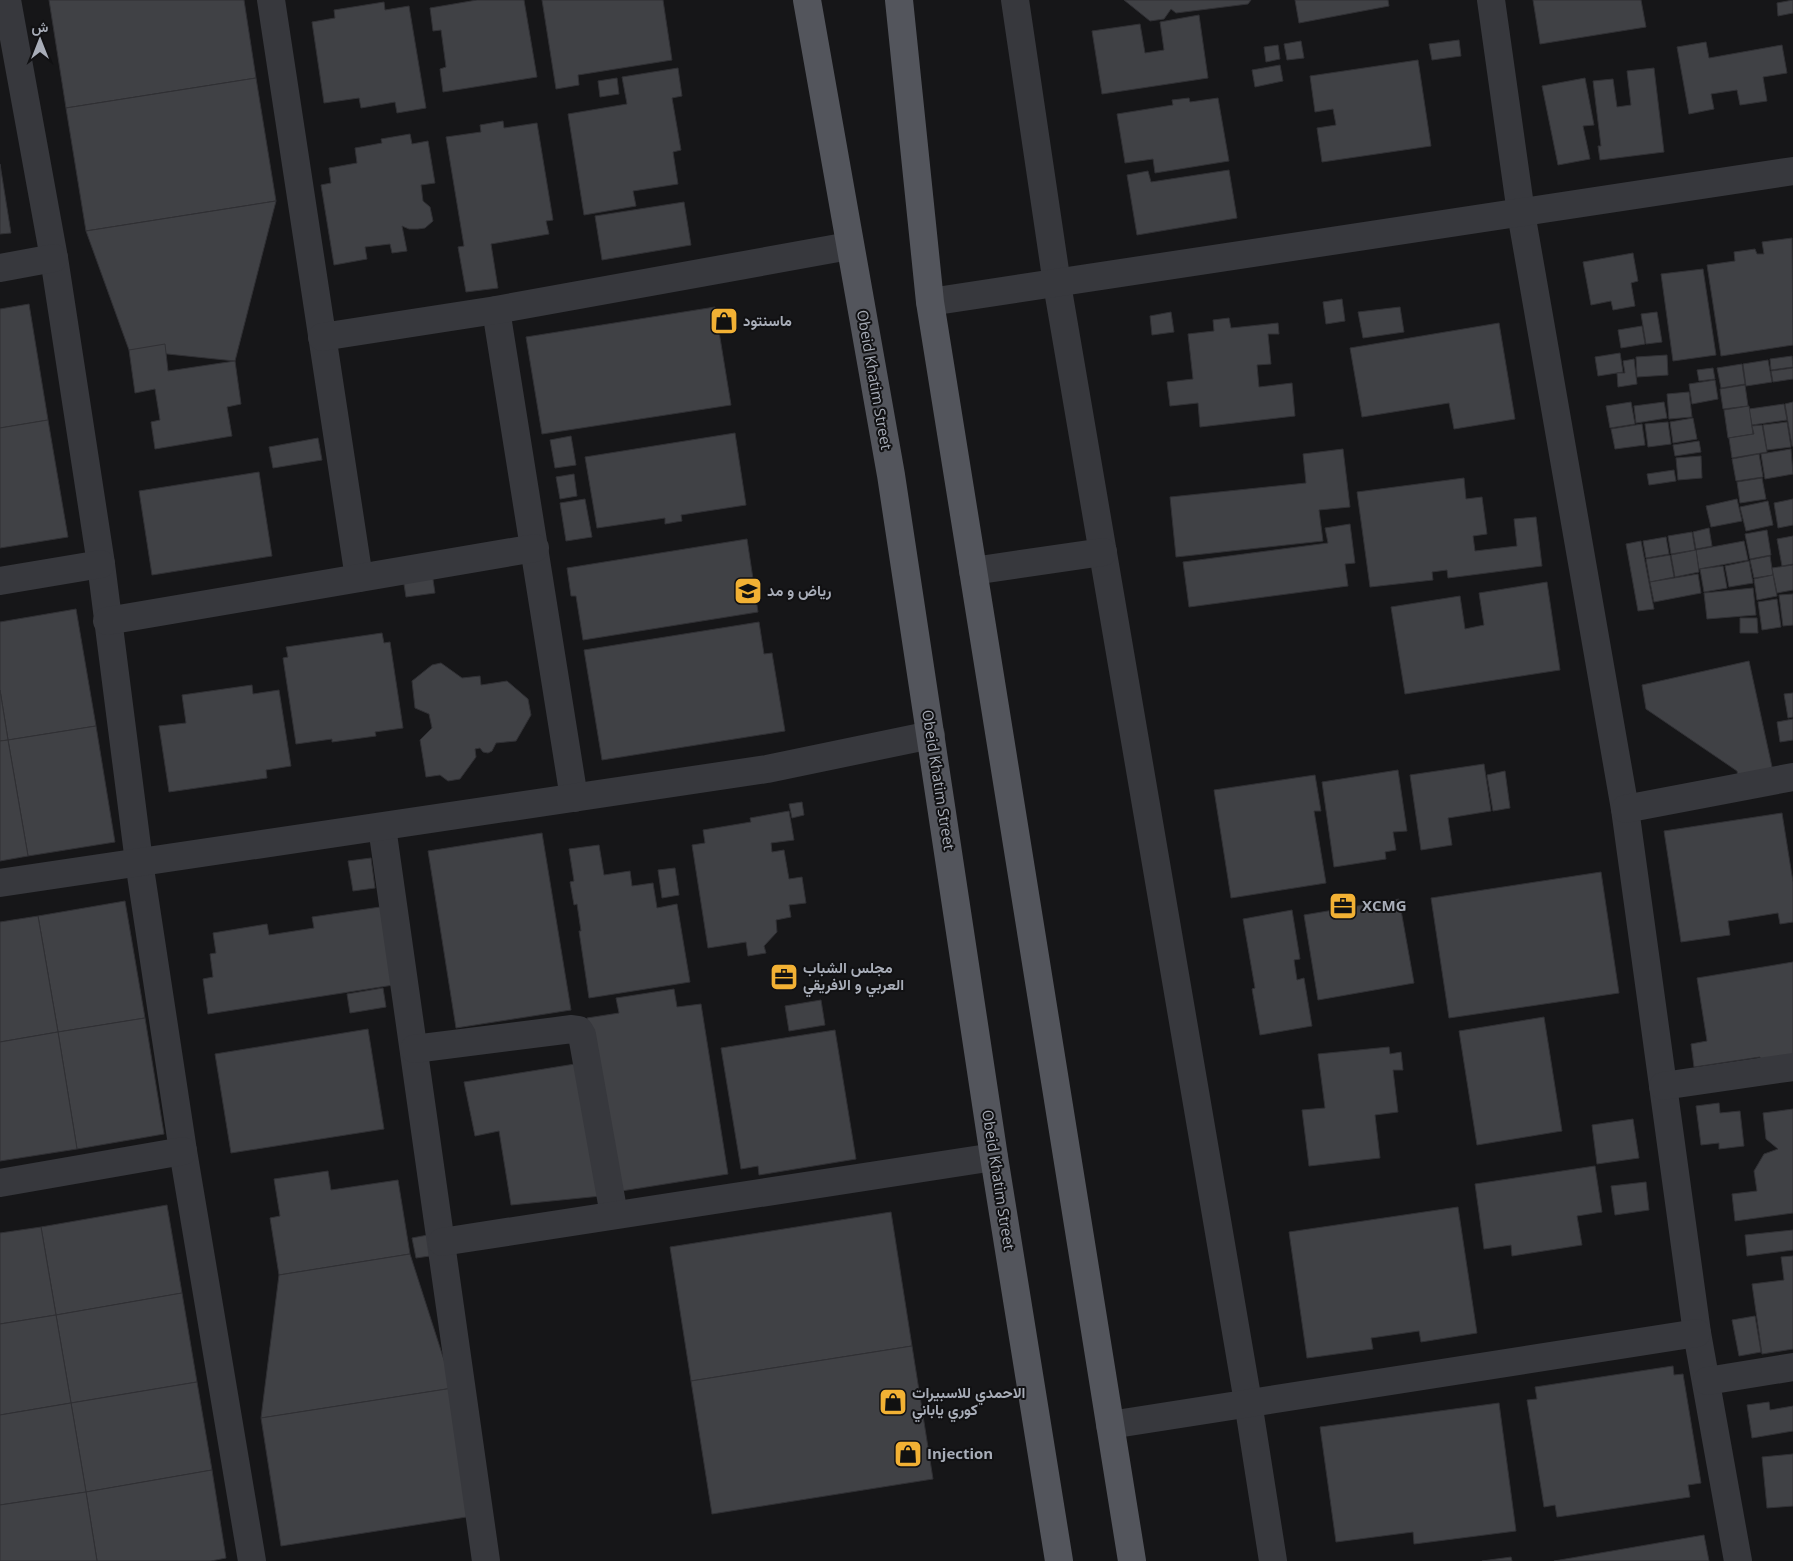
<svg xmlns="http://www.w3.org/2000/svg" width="1793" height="1561" font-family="'Open Sans',Vazirmatn,sans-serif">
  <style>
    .building { fill: #404145; stroke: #303034 }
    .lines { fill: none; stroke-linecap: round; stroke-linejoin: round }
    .minor { stroke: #37383d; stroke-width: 28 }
    .primary { stroke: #53555c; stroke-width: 28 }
    .labels { text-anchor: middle; stroke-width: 4; stroke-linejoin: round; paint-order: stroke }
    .poi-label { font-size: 15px; font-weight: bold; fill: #a8adb8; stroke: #111113; text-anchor: start }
    .street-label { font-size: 15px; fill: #a8adb8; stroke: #111113 }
  </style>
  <rect width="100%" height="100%" fill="#161618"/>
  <g class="building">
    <polygon points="49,0 244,0 256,78 66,108"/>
    <polygon points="477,0 524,0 537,77 443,92 440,69 446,67 441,30 433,31 430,8"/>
    <polygon points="542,0 663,0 672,60 578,75 579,85 556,89"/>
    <polygon points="1124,0 1251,0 1248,4 1176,13 1171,9 1164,19 1150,21"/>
    <polygon points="1295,0 1388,0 1389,6 1299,23"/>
    <polygon points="1533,0 1641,0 1646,27 1540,44"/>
    <polygon points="1793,0 1793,13 1778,16 1777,3"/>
    <polygon points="384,2 385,10 409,6 426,108 397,113 395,102 361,108 359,98 324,103 312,22 335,18 334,10"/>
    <polygon points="1199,15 1208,78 1102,94 1092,31 1140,24 1145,53 1164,50 1160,22"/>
    <polygon points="1459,40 1461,56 1432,60 1429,44"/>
    <polygon points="1301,41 1304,58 1287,60 1284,44"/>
    <polygon points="1706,42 1709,58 1782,45 1787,73 1763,77 1767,101 1740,105 1737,90 1711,94 1714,109 1689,114 1677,47"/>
    <polygon points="1278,45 1280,59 1266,62 1264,47"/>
    <polygon points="1418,60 1431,146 1322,162 1317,128 1336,125 1333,109 1315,112 1310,76"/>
    <polygon points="1280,65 1283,81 1255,87 1252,70"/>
    <polygon points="678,68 682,96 672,98 681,150 673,152 678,184 633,191 636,206 584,215 568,114 627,104 622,77"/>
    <polygon points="1654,68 1664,152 1600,160 1598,146 1601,146 1593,81 1613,79 1617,107 1631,105 1627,71"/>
    <polygon points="256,78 276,201 86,231 66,108"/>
    <polygon points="617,78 619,94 600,97 598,81"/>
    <polygon points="1585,78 1594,125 1583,126 1590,159 1558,165 1542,86"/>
    <polygon points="1189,98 1190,102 1218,98 1229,161 1155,173 1153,159 1125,163 1117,114 1173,105 1172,100"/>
    <polygon points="503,121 504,128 537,123 553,220 546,221 549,234 491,244 498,288 466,292 458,247 464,246 446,137 481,132 480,125"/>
    <polygon points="410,134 412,144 428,141 435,183 421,185 423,201 430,207 433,221 425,228 418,229 409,229 402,226 407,251 392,253 390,244 365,247 367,259 334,265 321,185 331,183 329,168 357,163 355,148 382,143 381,139"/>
    <polygon points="0,164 11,233 0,234"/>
    <polygon points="1229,170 1237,218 1137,235 1127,175 1148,171 1151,182"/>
    <polygon points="276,201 235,361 129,350 86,231"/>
    <polygon points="684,202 691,245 602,260 595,216"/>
    <polygon points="1792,238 1793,345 1721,356 1707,265 1735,261 1734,252 1755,249 1757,254 1764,254 1762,242"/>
    <polygon points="1633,253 1638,281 1631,283 1635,306 1613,310 1611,301 1591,305 1583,262"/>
    <polygon points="1703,269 1716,355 1673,361 1661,274"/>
    <polygon points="1342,299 1345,321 1326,324 1323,302"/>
    <polygon points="29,304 48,420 0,428 0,309"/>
    <polygon points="715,307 731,405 542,434 526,337"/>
    <polygon points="1400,307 1404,332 1363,338 1358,312"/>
    <polygon points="1171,312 1174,332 1152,335 1150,316"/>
    <polygon points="1657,312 1662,342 1646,344 1641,314"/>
    <polygon points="1229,318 1231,328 1278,323 1279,334 1268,334 1271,364 1257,365 1259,387 1292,383 1295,416 1200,427 1198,403 1170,406 1167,382 1193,379 1188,334 1214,331 1213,320"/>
    <polygon points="1499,323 1515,419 1454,429 1449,403 1362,417 1350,348"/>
    <polygon points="1642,326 1645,344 1621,348 1618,330"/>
    <polygon points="165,344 168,371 235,361 241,404 227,407 232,436 155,449 151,422 160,420 155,389 135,393 129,350"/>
    <polygon points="1620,353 1623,372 1598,376 1595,357"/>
    <polygon points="1667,355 1668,375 1637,377 1636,357"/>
    <polygon points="1792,356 1793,367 1771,370 1770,359"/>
    <polygon points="1634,359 1637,384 1618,387 1617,373 1625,373 1623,361"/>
    <polygon points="1768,360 1772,382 1746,386 1743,364"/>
    <polygon points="1742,364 1745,384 1721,388 1717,368"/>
    <polygon points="1713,368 1715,379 1699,381 1697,370"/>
    <polygon points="1793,368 1793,379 1773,382 1771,371"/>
    <polygon points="1715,380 1718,399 1692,404 1689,384"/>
    <polygon points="1745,385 1748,406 1723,409 1720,389"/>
    <polygon points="1689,392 1692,417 1669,419 1667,394"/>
    <polygon points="1631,402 1635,424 1610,428 1606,406"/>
    <polygon points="1664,402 1667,418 1636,423 1634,406"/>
    <polygon points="1793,402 1793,446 1792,446 1785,404"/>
    <polygon points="1784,404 1787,420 1752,425 1749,409"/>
    <polygon points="1749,406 1753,434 1728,438 1724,410"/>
    <polygon points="1693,418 1697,439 1673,443 1670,422"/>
    <polygon points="48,420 68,537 0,548 0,428"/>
    <polygon points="1668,422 1671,444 1648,447 1645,424"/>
    <polygon points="1787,422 1791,447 1767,450 1763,425"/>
    <polygon points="1642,424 1645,445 1615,449 1611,429"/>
    <polygon points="1762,425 1767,452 1732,458 1729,438 1754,434 1752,426"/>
    <polygon points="735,433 746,505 681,515 682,521 665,524 665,518 597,528 585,457"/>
    <polygon points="571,436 576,465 555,468 550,440"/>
    <polygon points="318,438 322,460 273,468 269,447"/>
    <polygon points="1699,441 1701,452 1675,456 1673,445"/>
    <polygon points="1343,449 1350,507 1319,510 1323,541 1176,557 1170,497 1306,483 1303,454"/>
    <polygon points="1791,449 1793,474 1765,479 1761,454"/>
    <polygon points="1759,454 1763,477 1736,481 1732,459"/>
    <polygon points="1701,456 1702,478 1678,480 1676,458"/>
    <polygon points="1674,470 1676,481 1649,485 1647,474"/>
    <polygon points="259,472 272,556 152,575 139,491"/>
    <polygon points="574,474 577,496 560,499 556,477"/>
    <polygon points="1464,478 1466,499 1482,497 1487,534 1473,536 1475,551 1517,546 1514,519 1536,517 1542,566 1448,578 1447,570 1432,572 1433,580 1370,587 1357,492"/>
    <polygon points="1762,478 1766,499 1740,503 1737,482"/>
    <polygon points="585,499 592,537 566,541 560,503"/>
    <polygon points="1737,499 1742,521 1711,527 1706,506"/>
    <polygon points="1793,499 1793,525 1778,528 1774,503"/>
    <polygon points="1768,501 1773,525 1746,531 1740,507"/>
    <polygon points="1350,524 1355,563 1345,564 1348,586 1189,607 1183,562 1328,543 1325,528"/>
    <polygon points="1709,528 1712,546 1696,549 1693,532"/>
    <polygon points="1767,530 1771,555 1750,559 1745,534"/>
    <polygon points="1692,532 1695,550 1671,554 1668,536"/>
    <polygon points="1793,536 1793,564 1782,566 1777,539"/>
    <polygon points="1666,537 1669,554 1646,558 1643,541"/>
    <polygon points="747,539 758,612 583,640 576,596 571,596 567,568"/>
    <polygon points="1641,541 1654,609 1638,611 1626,544"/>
    <polygon points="1744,541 1748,560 1699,569 1696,550"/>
    <polygon points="1696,550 1699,572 1675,577 1671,555"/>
    <polygon points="1670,555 1674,577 1650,582 1646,559"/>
    <polygon points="1770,556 1773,575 1754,578 1750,560"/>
    <polygon points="1749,561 1753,583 1729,587 1725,566"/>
    <polygon points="1793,565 1793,590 1777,593 1772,568"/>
    <polygon points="1723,566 1727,588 1704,592 1700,569"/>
    <polygon points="432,573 435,593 406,597 403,578"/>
    <polygon points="1698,574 1701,593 1654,602 1650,582"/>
    <polygon points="1773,575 1777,596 1757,600 1754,579"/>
    <polygon points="1547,582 1560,670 1405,694 1391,607 1460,596 1465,629 1484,625 1479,593"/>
    <polygon points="1753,588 1756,615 1707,619 1704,593"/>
    <polygon points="1793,594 1793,625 1783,626 1779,595"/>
    <polygon points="1777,599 1781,627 1762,630 1758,602"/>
    <polygon points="76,609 96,726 8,740 0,690 0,622"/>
    <polygon points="1740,618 1757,618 1758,633 1740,633"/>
    <polygon points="759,622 764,654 772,653 785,731 602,760 584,650"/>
    <polygon points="382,633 384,643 390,642 403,728 375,732 376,736 332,742 332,739 296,744 283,658 288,657 286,647"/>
    <polygon points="1749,661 1772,767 1739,782 1737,771 1646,709 1642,685"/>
    <polygon points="441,663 462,678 480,676 481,685 507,681 528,699 531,715 516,741 496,743 492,751 488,753 483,752 480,748 475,749 476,757 460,779 448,781 440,775 426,777 420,740 432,728 429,714 415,708 412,681 432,665"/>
    <polygon points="252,685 253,694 279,690 291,766 266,770 267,778 169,792 159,726 186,723 182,695"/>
    <polygon points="0,690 8,740 0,741"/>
    <polygon points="1793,693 1793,717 1788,718 1784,694"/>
    <polygon points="1793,719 1793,740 1780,742 1777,722"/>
    <polygon points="96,726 115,842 28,856 8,740"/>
    <polygon points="8,740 28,856 0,861 0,741"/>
    <polygon points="1484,764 1491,811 1448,818 1452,845 1421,850 1410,775"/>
    <polygon points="1398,770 1407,831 1393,832 1396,850 1385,852 1386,859 1334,867 1322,782"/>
    <polygon points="1505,771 1510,808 1493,811 1487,775"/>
    <polygon points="1315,775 1321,811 1314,811 1326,883 1231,898 1214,790"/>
    <polygon points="802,802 804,815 792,818 789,804"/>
    <polygon points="789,811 794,840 771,843 772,852 784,850 789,879 802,877 806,903 789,905 791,917 776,920 777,932 764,946 766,953 748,956 746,942 708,948 692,845 705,843 703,830 751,822 750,818"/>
    <polygon points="1782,813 1793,882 1793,922 1780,924 1778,913 1728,921 1730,935 1681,942 1664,831"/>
    <polygon points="542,833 571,1010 456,1028 428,851"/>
    <polygon points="599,845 604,875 630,871 632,886 653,883 657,908 677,904 690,982 589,998 579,931 581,931 577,904 574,905 570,882 574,881 569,849"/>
    <polygon points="371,858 375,888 353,891 348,861"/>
    <polygon points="675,868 679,895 662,898 658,870"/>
    <polygon points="1601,872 1619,993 1449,1018 1431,898"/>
    <polygon points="1399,899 1414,983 1318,1000 1304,915"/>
    <polygon points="125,901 145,1018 58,1032 38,916"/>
    <polygon points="387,906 400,984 208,1014 203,979 213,977 210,954 216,953 213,933 267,924 269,935 314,928 312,917"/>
    <polygon points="1292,910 1300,959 1294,960 1297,980 1304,978 1312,1026 1260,1035 1252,989 1255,988 1243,919"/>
    <polygon points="38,916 58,1032 0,1042 0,922"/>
    <polygon points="1793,962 1793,1061 1762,1066 1760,1057 1694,1067 1691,1044 1707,1041 1697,978"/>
    <polygon points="383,988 386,1007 350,1013 347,994"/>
    <polygon points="674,989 677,1007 701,1004 728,1174 615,1192 587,1018 619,1013 616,998"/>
    <polygon points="821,1000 825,1025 789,1031 785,1006"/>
    <polygon points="1544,1017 1562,1131 1477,1145 1459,1031"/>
    <polygon points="145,1018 164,1134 77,1149 58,1032"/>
    <polygon points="368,1029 384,1129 231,1153 215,1054"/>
    <polygon points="835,1030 856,1159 759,1175 758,1166 741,1169 721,1048"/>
    <polygon points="58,1032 77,1149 0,1161 0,1042"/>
    <polygon points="1389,1047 1390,1054 1401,1052 1403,1070 1393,1070 1398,1112 1375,1115 1380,1158 1309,1166 1302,1110 1325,1108 1318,1054"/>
    <polygon points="581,1063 601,1196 511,1205 499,1131 475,1136 464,1082"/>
    <polygon points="1719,1103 1720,1113 1740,1111 1744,1146 1719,1149 1719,1143 1701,1145 1696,1106"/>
    <polygon points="1793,1109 1793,1213 1735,1221 1732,1194 1757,1191 1754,1171 1764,1154 1778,1149 1766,1139 1763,1113"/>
    <polygon points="1633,1119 1639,1158 1597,1164 1592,1125"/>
    <polygon points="1595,1166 1602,1212 1577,1216 1582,1245 1512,1256 1511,1245 1484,1249 1475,1184"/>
    <polygon points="328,1171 331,1190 398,1180 410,1254 279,1275 270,1218 280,1216 274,1179"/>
    <polygon points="1646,1182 1649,1210 1615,1215 1611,1186"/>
    <polygon points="167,1205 182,1293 56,1315 41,1227"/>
    <polygon points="1458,1207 1477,1333 1421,1342 1419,1331 1371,1338 1373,1349 1307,1358 1289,1232"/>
    <polygon points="891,1212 912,1346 691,1381 670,1247"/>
    <polygon points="41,1227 56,1315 0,1324 0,1233"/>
    <polygon points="1793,1230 1793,1250 1747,1256 1745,1235"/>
    <polygon points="433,1234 437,1255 416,1258 412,1238"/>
    <polygon points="410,1254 453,1388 261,1418 279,1275"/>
    <polygon points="1793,1256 1793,1349 1762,1354 1752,1284 1784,1280 1781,1257"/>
    <polygon points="182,1293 197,1382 71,1403 56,1315"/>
    <polygon points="56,1315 71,1403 0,1415 0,1324"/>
    <polygon points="1755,1316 1761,1352 1739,1356 1732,1320"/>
    <polygon points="912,1346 933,1479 712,1514 691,1381"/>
    <polygon points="1673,1366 1674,1375 1683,1374 1701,1483 1688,1485 1690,1497 1557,1517 1555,1505 1544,1507 1527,1400 1537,1399 1535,1387"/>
    <polygon points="197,1382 212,1470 86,1492 71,1403"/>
    <polygon points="453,1388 473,1516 281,1546 261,1418"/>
    <polygon points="1769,1402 1770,1410 1793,1406 1793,1431 1752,1438 1747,1405"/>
    <polygon points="71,1403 86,1492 0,1505 0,1415"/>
    <polygon points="1499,1403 1516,1531 1414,1544 1413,1532 1336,1542 1320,1427"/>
    <polygon points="1793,1454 1793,1506 1767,1508 1762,1457"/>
    <polygon points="212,1470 226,1558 211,1561 97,1561 86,1492"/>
    <polygon points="86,1492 97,1561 0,1561 0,1505"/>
    <polygon points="1704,1535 1709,1561 1554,1561"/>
    <polygon points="1511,1557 1512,1561 1482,1561"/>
  </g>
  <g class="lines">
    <g class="minor">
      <polyline points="7,0 54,258 101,564 139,862 183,1151 252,1561"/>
      <polyline points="271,0 359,578"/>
      <polyline points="1015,0 1057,284 1248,1402 1273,1561"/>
      <polyline points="1491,0 1521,213 1625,809 1697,1333 1738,1561"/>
      <polyline points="0,268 54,258"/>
      <polyline points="930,302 1793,171"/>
      <polyline points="496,310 574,798"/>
      <polyline points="322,337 496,310 849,246"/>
      <polyline points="973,571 1103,552"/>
      <polyline points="0,581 101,564"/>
      <polyline points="107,621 535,548"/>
      <polyline points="1625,809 1793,777"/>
      <polyline points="382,827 486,1561"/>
      <polyline points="0,883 767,769 931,735"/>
      <polyline points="414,1049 572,1029 579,1030 582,1035 614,1215"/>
      <polyline points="1663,1086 1793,1067"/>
      <polyline points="0,1183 183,1151"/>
      <polyline points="442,1242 994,1157"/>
      <polyline points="1707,1381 1793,1367"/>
      <polyline points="1110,1425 1697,1333"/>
    </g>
    <g class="primary">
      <polyline points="807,0 891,475 994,1157 1059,1561"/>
      <polyline points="899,0 930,302 1132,1561"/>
    </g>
  </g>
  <defs>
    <symbol id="shop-square" viewBox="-11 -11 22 22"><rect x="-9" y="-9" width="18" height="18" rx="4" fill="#f2b134" stroke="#111113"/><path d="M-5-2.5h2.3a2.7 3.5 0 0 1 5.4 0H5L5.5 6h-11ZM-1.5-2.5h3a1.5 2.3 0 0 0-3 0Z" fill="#111"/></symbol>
    <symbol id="school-square" viewBox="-11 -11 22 22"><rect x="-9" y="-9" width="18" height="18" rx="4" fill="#f2b134" stroke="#111113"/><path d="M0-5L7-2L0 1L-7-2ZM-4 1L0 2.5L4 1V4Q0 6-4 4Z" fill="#111"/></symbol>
    <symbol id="office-square" viewBox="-11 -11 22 22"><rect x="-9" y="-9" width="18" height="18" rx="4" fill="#f2b134" stroke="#111113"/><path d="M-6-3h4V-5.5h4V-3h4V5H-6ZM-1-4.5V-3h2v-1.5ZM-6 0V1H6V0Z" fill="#111"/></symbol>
  </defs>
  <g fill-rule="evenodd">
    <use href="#shop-square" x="708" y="305" width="32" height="32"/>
    <use href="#school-square" x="732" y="575" width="32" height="32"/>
    <use href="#office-square" x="1327" y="890" width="32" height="32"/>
    <use href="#office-square" x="768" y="961" width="32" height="32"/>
    <use href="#shop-square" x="877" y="1386" width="32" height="32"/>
    <use href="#shop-square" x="892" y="1438" width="32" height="32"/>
  </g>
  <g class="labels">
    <g class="poi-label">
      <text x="743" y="326">ماسنتود</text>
      <text x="767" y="596">رياض و مد</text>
      <text x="1362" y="911">XCMG</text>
      <text x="803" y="973">مجلس الشباب<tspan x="803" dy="17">العربي و الافريقي</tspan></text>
      <text x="912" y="1398">الاحمدي للاسبيرات<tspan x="912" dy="17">كوري ياباني</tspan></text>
      <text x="927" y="1459">Injection</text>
    </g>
    <g class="street-label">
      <text transform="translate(874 380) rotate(80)" y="5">Obeid Khatim Street</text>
      <text transform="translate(938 780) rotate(81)" y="5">Obeid Khatim Street</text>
      <text transform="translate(998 1180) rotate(81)" y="5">Obeid Khatim Street</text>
    </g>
  </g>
  <g transform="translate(40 40)" stroke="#111113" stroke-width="4" paint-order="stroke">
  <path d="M0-4L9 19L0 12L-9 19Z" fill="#a8adb8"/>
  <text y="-8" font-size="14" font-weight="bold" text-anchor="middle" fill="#a8adb8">ش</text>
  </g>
</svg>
